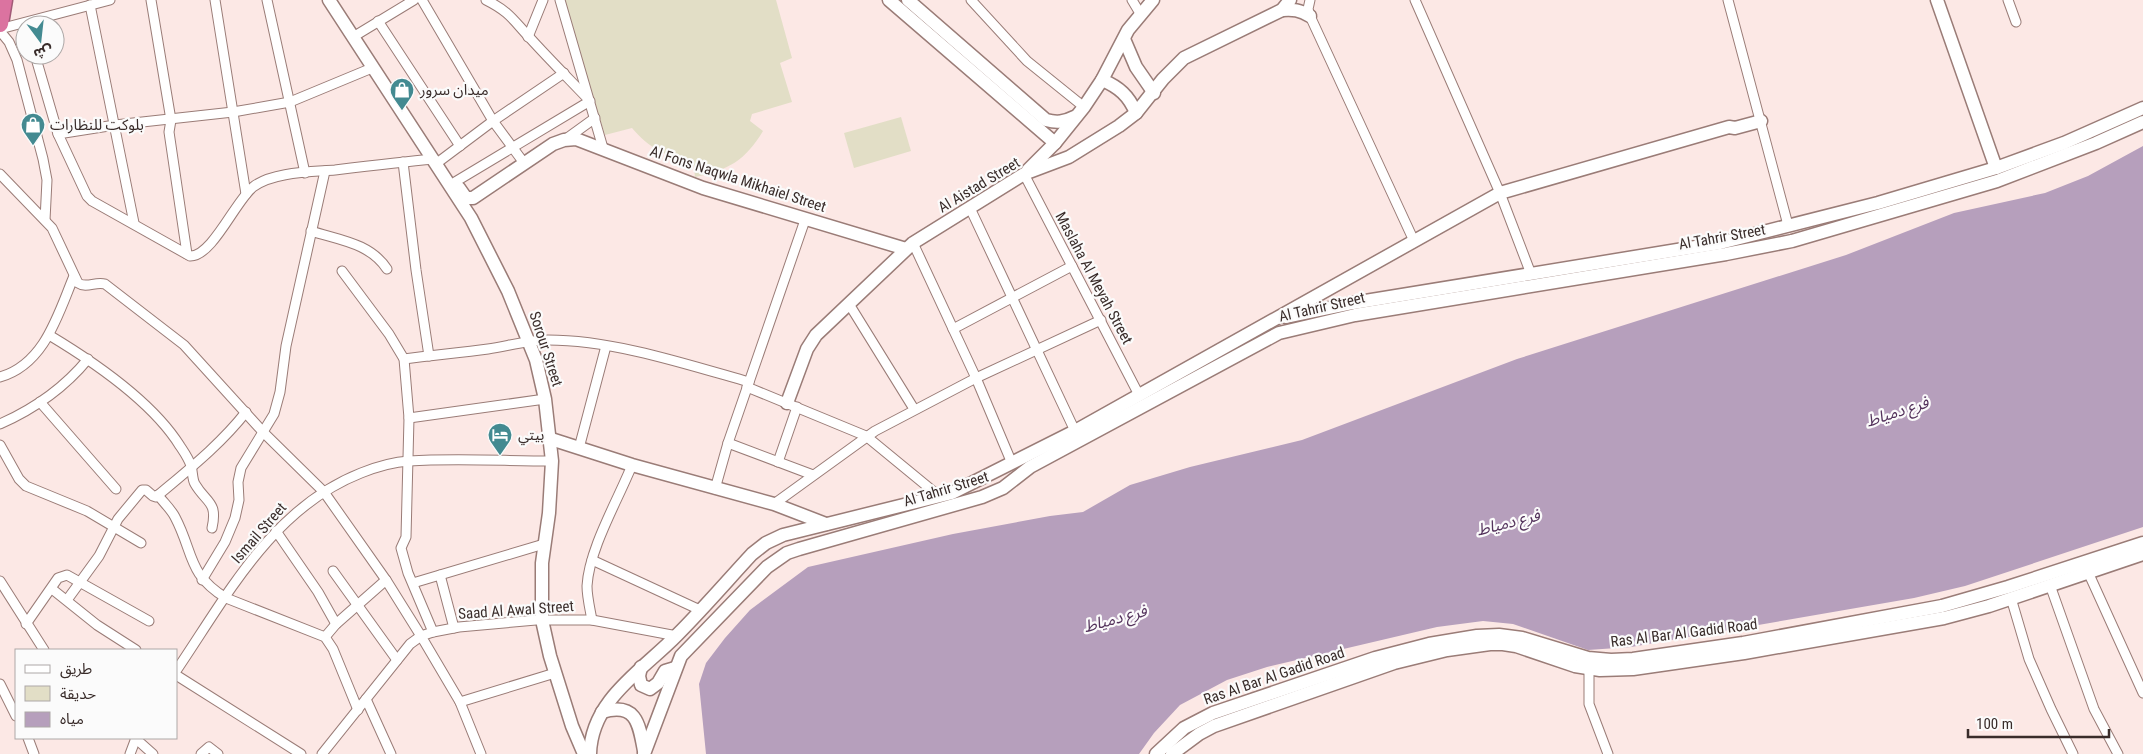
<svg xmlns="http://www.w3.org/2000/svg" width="2143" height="754" font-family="'Roboto Condensed','Noto Sans Arabic',sans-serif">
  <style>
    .green { fill: #e2dec6 }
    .water { fill: #b69fbc }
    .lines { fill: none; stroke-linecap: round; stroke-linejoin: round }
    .street-casing { stroke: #9a7c77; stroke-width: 11 }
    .secondary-casing { stroke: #9a7c77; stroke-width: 15 }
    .highway-casing { stroke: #a25a77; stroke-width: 19 }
    .street { stroke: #fff; stroke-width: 9 }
    .secondary { stroke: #fff; stroke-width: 12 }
    .highway { stroke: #db73a0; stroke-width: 16 }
    .labels { text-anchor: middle; stroke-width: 4.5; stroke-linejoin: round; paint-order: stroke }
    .poi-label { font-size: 15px; fill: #392c2a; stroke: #fbfbfb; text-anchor: start }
    .street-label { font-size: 15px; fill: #392c2a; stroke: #fbfbfb }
    .water-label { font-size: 16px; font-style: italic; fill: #54335c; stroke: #fbfbfb }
  </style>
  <rect width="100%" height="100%" fill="#fce8e5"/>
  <g class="green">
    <path d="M562 0H776L792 58 780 63 792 102 752 114 750 121 763 131C745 161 728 170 695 177L693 160C668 159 648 147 632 128L605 135Z"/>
    <polygon points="901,117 911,151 854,168 844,133"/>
  </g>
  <polygon class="water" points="2143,146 2143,527 1965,586 1914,598 1631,647 1588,650 1513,624 1483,621 1437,627 1267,667 1227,680 1180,705 1154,733 1139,754 706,754 699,684 706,663 725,638 750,610 808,567 953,534 1050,516 1083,512 1130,485 1190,467 1302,440 1517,359 1846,255 1954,213 2045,193 2088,176"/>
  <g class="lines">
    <defs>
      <g id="street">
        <polyline points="151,0 171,120 169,132 187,254"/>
        <polyline points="215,0 246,194"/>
        <polyline points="267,0 305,173"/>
        <polyline points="422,0 493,121 524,163"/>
        <polyline points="560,0 603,148"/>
        <polyline points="971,0 1027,61 1084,107"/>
        <polyline points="1132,0 1141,15"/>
        <polyline points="1310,0 1308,9 1310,16 1414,241"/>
        <polyline points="1415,0 1500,193 1531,274"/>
        <polyline points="1728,0 1788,225"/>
        <polyline points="2008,0 2016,22"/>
        <polyline points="90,5 134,223"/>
        <polyline points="378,21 460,146"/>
        <polyline points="0,29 110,0"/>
        <polyline points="0,31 9,42 17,60 43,159 47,180 45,220"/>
        <polyline points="353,37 414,0"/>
        <polyline points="528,37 543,0"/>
        <path d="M35 55 58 134 87 196 92 201 190 256C212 257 236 200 253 187 272 172 311 172 335 170 368 166 401 162 434 159"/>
        <polyline points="58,134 115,125 233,112 290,102 372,68"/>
        <polyline points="566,139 595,118"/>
        <polyline points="403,162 416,270 429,356"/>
        <polyline points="437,163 493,121 564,73"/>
        <path d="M0 174 52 228 78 283C87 289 95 281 105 284L184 345 264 433 324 492 386 580 421 636 460 702 481 754"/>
        <polyline points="1024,174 1139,395"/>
        <path d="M455 182 590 101C570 80 549 59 530 38 513 20 510 12 486 0"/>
        <polyline points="970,208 1075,431"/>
        <path d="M311 231C339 240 370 243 387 269"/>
        <polyline points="913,243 976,378 1011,461"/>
        <polyline points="342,271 389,334 404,359 409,418 406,537 401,548 408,573 433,632"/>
        <polyline points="849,304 914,409"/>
        <polyline points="953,329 1072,266"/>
        <path d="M49 335C94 362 152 401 180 446 184 452 189 459 191 466 193 472 192 479 195 484 206 503 218 501 212 528"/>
        <path d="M404 359C432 355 460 353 488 349 508 346 528 340 548 340 613 340 686 364 749 382"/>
        <path d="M0 377C45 364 58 314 74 276"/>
        <polyline points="747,387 866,436 939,496"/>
        <polyline points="40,402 116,489"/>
        <polyline points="409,418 545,399"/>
        <path d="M0 424C34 409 65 387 88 359"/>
        <polyline points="728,443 813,475"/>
        <polyline points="0,445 19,479 26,486 87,511 141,543"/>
        <polyline points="579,448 606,346"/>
        <polyline points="778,462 797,407"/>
        <polyline points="715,489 728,443 805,220"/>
        <path d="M158 495C163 502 171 509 175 517 194 553 187 574 226 598L325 637 333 649 358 710"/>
        <polyline points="774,504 875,431 976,378 1101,320"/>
        <polyline points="276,531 318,592 336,624"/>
        <polyline points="592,560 700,610"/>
        <polyline points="333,571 397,660"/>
        <polyline points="2088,572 2143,693"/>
        <polyline points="440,575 454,628"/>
        <polyline points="202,580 225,542 235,518 239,500 238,482 241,468 274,414 280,392 286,346 325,171"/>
        <polyline points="0,581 44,650"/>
        <polyline points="413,583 544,544"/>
        <polyline points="2050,585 2094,709 2118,754"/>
        <polyline points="52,589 97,625 136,650"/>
        <polyline points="2011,598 2029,659 2051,709 2073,754"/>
        <path d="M67 600 99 556 118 519 142 490H146L153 496 156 497C188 470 220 445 246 412"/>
        <path d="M592 620C590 609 587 597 587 586 589 549 618 500 632 465"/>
        <polyline points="26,624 58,578 67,575 149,621"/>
        <polyline points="325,637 336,624 386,580"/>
        <polyline points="1589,669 1589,704 1608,754"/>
        <path d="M176 671C227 596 272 508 361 473 376 467 393 462 409 461 456 458 505 461 552 461"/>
        <polyline points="176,675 301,754"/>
        <polyline points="0,684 16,716"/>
        <polyline points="366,699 391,754"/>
        <polyline points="460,702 555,673"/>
        <polyline points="28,738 34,754"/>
        <polyline points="135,738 153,754"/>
        <polyline points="130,754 136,738"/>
        <polyline points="201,754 209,747 218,754"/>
        <polyline points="322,754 410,644 421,636 433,632 459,627 536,620 592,620 677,636"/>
      </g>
      <g id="secondary">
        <polyline points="329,0 471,218 508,291 536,360 545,399 552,461 549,513 542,563 542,620 550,656 572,726 584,754"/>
        <polyline points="889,0 1055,143"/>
        <path d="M908 0 1046 120C1057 123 1064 122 1074 117"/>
        <polyline points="1937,0 1996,168"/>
        <path d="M1282 10C1293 9 1300 10 1310 16"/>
        <polyline points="1124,39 1136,67 1154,93"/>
        <path d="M1102 80C1119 87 1129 96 1136 113"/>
        <polyline points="1028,170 1055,143 1084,107 1102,80 1128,30 1153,0"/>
        <polyline points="459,188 466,198 473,198 553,144 564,140 576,139 703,188 906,249"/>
        <polyline points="1286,317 1353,303 1720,243 1878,203 1996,168 2064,143 2143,108"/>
        <polyline points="787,403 807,349 816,335 913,243 1024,174 1069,157 1119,126 1136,113 1163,79 1184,58 1282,10 1290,0"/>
        <polyline points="551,439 632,465 774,504 826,524"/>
        <polyline points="641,667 639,676 641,685 650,689 658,683 665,671 675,668"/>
        <path d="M602 712C636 702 639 723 644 751"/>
        <path d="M590 754C591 700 643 670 677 635 703 609 727 581 752 554L766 543 783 535 952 493 1075 431 1500 193 1729 127 1735 128 1761 121"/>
        <polyline points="644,754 681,656 767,567 787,553 799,549 982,497 1003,488 1030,467 1279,333 1355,315 1726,254 1792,241 1997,181 2096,143 2143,122"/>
        <polyline points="1156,754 1184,728 1213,713 1375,658 1429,644 1477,636 1499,635 1522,638 1588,658 1611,660 1633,659 1743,643 1942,606 2008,587 2143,543"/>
        <polyline points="1172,754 1199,734 1214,726 1394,663 1447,650 1490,644 1503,644 1516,646 1575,666 1600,670 1633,669 1744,653 1944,618 1989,606 2143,554"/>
      </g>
      <polyline id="highway" points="0,24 4,0"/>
    </defs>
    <use href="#street" class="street-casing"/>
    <use href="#secondary" class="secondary-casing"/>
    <use href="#highway" class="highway-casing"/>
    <use href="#street" class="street"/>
    <use href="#secondary" class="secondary"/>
    <use href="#highway" class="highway"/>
  </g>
  <defs>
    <symbol id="shop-pin" viewBox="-11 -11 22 30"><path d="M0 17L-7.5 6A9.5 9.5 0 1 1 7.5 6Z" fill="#438a91" stroke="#fbfbfb"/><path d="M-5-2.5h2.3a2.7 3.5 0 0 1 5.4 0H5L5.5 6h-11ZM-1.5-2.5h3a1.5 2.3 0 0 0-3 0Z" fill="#fff"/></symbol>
    <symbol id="hotel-pin" viewBox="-11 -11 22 30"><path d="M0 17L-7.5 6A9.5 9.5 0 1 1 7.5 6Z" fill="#438a91" stroke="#fbfbfb"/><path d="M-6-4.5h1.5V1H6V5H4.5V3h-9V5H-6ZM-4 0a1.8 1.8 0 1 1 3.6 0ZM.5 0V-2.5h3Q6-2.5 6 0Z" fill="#fff"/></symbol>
  </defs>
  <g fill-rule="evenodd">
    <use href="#shop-pin" x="388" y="76" width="28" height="38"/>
    <use href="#shop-pin" x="19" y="111" width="28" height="38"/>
    <use href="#hotel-pin" x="486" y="421" width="28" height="38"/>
  </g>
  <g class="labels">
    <g class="poi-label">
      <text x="420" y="95">ميدان سرور</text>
      <text x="50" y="130">بلوكت للنظارات</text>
      <text x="518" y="440">بيتي</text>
    </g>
    <g class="street-label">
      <text transform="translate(738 179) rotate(18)" y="5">Al Fons Naqwla Mikhaiel Street</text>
      <text transform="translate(979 185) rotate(-31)" y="5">Al Aistad Street</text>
      <text transform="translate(1722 237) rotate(-10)" y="5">Al Tahrir Street</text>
      <text transform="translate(1094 278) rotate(62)" y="5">Maslaha Al Meyah Street</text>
      <text transform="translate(1322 307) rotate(-13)" y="5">Al Tahrir Street</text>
      <text transform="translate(546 349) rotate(72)" y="5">Sorour Street</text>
      <text transform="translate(946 489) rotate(-17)" y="5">Al Tahrir Street</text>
      <text transform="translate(259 533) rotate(-49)" y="5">Ismail Street</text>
      <text transform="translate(516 610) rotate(-4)" y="5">Saad Al Awal Street</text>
      <text transform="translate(1684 633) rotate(-7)" y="5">Ras Al Bar Al Gadid Road</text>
      <text transform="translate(1274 676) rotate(-19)" y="5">Ras Al Bar Al Gadid Road</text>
    </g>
    <g class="water-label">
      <text transform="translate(1897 411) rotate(-18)" y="6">فرع دمياط</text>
      <text transform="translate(1508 522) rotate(-14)" y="6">فرع دمياط</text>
      <text transform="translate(1115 618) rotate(-15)" y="6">فرع دمياط</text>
    </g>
  </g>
  <rect x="15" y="649" width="162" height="90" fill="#fbfbfb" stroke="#ada8a7"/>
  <rect x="25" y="665" width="25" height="8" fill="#ffffff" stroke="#ada8a7"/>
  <text x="60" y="674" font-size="15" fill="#392c2a">طريق</text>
  <rect x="25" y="686" width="25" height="15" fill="#e2dec6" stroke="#ada8a7"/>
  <text x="60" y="699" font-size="15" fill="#392c2a">حديقة</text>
  <rect x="25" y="712" width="25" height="15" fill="#b69fbc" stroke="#ada8a7"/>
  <text x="60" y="724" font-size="15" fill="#392c2a">مياه</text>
  <g transform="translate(40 40) rotate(165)"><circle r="24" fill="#fbfbfb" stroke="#ada8a7"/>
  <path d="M0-4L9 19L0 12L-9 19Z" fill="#438a91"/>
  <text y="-8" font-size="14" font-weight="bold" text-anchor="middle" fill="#392c2a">ش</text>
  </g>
  <path d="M1968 729v8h141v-8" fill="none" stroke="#392c2a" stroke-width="2.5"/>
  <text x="1976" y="729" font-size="15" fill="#392c2a" stroke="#fbfbfb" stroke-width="4" paint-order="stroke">100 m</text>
</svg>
